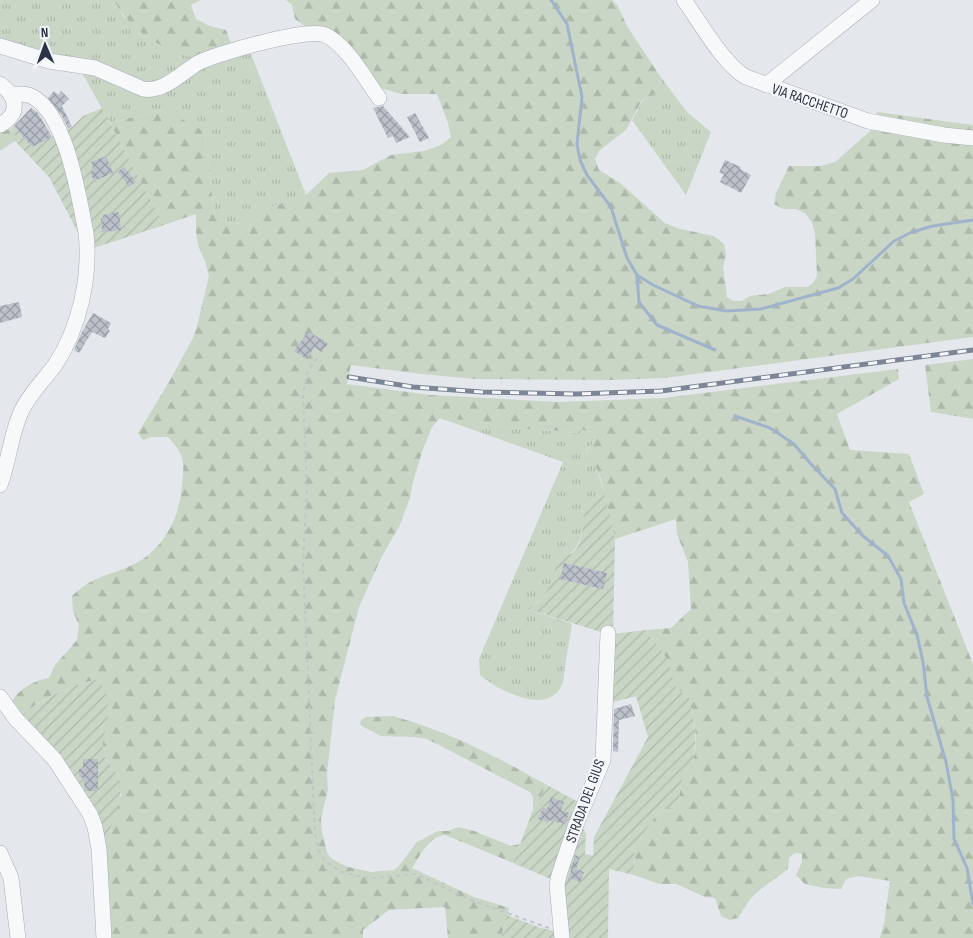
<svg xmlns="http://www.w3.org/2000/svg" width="973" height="938" font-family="'Sofia Sans Condensed',sans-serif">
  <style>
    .grass { fill: url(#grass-tufts) }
    .forest { fill: url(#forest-firs) }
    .garden { fill: url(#garden-furrows) }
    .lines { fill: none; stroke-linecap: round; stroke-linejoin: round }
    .stream { stroke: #9fb4cc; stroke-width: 3 }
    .building { fill: url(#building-cross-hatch) }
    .minor-casing { stroke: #a9aeb7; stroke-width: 16 }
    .path { stroke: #c2c5cb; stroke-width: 2; stroke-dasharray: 4 4; stroke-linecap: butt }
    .minor { stroke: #f7f8fa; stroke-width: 15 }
    .rail-casing { stroke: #7d8696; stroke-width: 5 }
    .rail { stroke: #f4f6f9; stroke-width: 3; stroke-dasharray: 9; stroke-linecap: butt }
    .labels { text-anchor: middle; stroke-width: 4; stroke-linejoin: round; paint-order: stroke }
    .street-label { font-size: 15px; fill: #2b3445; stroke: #f4f6f9 }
  </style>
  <defs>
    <pattern id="grass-tufts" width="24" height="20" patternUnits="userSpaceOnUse" patternTransform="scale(1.25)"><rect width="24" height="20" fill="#c9d6c5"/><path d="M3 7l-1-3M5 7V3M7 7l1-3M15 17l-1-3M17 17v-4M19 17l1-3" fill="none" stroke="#adb8ab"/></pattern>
    <pattern id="forest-firs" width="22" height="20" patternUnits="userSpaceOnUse" patternTransform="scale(1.25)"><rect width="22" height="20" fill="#c9d6c5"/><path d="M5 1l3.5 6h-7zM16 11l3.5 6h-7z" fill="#adb8ab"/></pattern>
    <pattern id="garden-furrows" width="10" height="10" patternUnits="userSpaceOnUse" patternTransform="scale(1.25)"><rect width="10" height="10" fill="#c9d6c5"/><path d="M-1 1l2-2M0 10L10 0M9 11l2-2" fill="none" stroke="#adb8ab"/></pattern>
    <pattern id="building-cross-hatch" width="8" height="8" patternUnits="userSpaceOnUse" patternTransform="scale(1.25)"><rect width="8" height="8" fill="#bbc0ca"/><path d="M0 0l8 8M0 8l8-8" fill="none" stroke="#989da6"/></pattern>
  </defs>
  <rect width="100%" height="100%" fill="#e4e7ec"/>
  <g class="grass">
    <polygon points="0,0 115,0 123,16 159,45 202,57 152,88 0,42"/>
    <polygon points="249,49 306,195 271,207 242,224 226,222 214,212 205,137 201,130 160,110 110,123 80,69 135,88 189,73"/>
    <polygon points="660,76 687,112 711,132 686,195 632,120 643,100 652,96 659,87"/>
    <path d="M440 418 475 421 504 427 535 430 563 431 576 433 581 430 593 432C597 440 594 444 587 448L586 456 597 469 605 495 583 506C584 523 584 542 570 554L543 598 527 609 572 624C570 638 567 652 565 666 564 672 564 680 562 685 547 717 498 690 480 675L479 659 563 462Z"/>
  </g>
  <g class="forest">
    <path d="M115 0H201L191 5 196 19 210 26 226 30 232 46C222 50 212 55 202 57 175 61 123 26 115 0Z"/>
    <path d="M286 0H612L618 6 627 26 660 76 659 87 652 96 642 100 626 130 600 150 595 159 599 170 620 183 665 223 680 229 714 236 724 244 726 256 723 267 727 297 733 301H742L750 296 769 294 785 287H807L813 283 817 276 815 233 812 223 806 214 796 209H783L774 204 776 193 789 166H820L835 162 877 125 973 140V337L665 378 610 380 476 379 421 374 351 365 347 384 431 395 558 402 664 398 898 369 899 379 837 414 850 450 909 454 924 494 909 502 973 664V938H880L884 923 890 881 858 876 846 879 841 889 823 888 805 884 796 875 802 862V854L795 853 789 858 788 869 761 889 750 899 738 918 729 920 721 916 715 898 705 897 676 884H659L634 875 635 846 659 811 672 807 679 801C680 790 681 781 686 771 689 766 693 762 694 757 699 739 693 716 689 698 669 685 676 679 667 661 663 651 652 640 646 630L671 628 691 609 688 562 677 534 676 519 615 539 601 479 597 469 586 456 587 449C593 444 597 440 593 432L581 430 576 433 563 431 535 430 504 427 475 421 440 418 432 427 422 452 413 482 410 498 399 527 382 556 359 607 335 700 327 774 328 790 321 818 322 832 327 852 331 858 339 863 348 867 372 872 394 870 398 867 417 842 438 831H449L458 827 474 831 511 846 520 844 513 863 445 835C429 836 420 856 412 868L474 897 509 908 501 938H448L445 907 389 910 363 930V938H111L103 844 114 818 121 795 118 777 103 753 102 738 107 722V707L98 679C66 687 47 695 21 716L11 703C19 688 34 681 49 678L55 665 77 640 79 625 73 611 72 596C92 577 104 577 128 567 162 553 179 520 182 486 184 461 186 457 168 437H152L143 440 138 433 169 382 193 338 198 322 209 276 205 261 199 248 196 233V214L164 225 110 123 160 110 193 124 201 130 205 137 214 212 226 222 241 224 271 207 306 195 329 173 363 170 391 155 424 151 441 145 451 137 448 123 437 94H401L377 87 309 29 295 19 292 5Z"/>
    <polygon points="877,112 973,125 973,134 876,120"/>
    <polygon points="10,129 15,136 15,141 0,151 0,133"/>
    <polygon points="973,359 973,419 931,412 925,365"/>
    <path d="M393 716C450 732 495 756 547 785L533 810V797L530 792 427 739 414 737 381 736 360 725 361 720 366 717Z"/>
  </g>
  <g class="garden">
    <polygon points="102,108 164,225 91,249 62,131 72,127 83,116"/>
    <polygon points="14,126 32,147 57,134 84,244 49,177 15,141 15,136 10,129"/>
    <path d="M605 495 615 539 613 634 646 630C652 640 663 651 667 660 676 679 669 685 689 698 693 716 698 738 694 757 693 762 689 766 686 771 681 781 680 790 679 801L672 807 659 811 635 846 634 875 609 869 608 938H565L559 882 581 824 586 834 585 854 593 856 594 837 648 737 636 696 610 703 604 633 527 609C549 598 553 578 559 555 562 555 568 555 571 554 584 547 584 518 583 506Z"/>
    <path d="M98 679C107 693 110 707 107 724 105 733 102 740 103 750 104 760 115 768 118 777 126 799 112 824 103 844L21 716C48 695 66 687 98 679Z"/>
    <polygon points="547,785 580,803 553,880 513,863 533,810"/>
    <polygon points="507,915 541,928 559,932 559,938 501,938"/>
  </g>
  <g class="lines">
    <g class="stream">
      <polyline points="551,0 567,24 582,97 577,144 580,160 587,175 611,207 627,258 637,275 653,285 698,306 726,311 761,309 838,288 853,279 894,241 912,232 933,226 973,220"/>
      <polyline points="637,275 639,302 657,325 715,350"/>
      <polyline points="735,416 770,428 794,444 810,463 835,489 842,513 862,535 888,556 901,579 904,603 917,635 923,662 927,697 946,762 953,800 954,839 967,868 973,904"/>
    </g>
  </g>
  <g class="building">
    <polygon points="54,91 58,95 61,91 69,99 62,106 72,127 68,128 62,116 48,98"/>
    <polygon points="383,106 410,137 396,143 393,136 388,138 373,108"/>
    <polygon points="31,108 38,113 52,137 32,147 14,126"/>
    <polygon points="415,113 429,138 420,142 407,117"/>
    <polygon points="106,156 113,173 94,181 90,172 94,171 91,162"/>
    <polygon points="725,160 741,167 740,169 751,175 741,193 720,182 724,174 719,173"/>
    <polygon points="124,167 136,182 129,187 118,172"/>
    <polygon points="119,212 121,230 102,232 101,218 103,218 103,215"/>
    <polygon points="19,302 22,317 0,323 0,306"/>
    <polygon points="93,313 111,323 108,329 110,331 105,338 92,332 79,353 74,350 82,332"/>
    <polygon points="308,331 328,344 322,352 314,348 307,359 294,351"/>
    <polygon points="564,563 607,573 603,589 560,579"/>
    <polygon points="631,704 635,716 619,720 618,752 613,751 614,709"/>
    <polygon points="83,759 98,759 98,791 86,791 85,789 83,778 79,777 79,769 83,769"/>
    <polygon points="551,797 564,802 561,810 569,813 565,824 549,820 548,822 538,819 543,808 547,809"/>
    <polygon points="575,855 580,857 576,869 584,872 580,882 570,878 567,884"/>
  </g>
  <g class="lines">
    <defs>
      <g id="minor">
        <path d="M684 0C700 22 723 64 746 77L868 121 944 135 973 138"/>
        <path d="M0 46 49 61 95 68 143 89C162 93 181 74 196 64 213 54 309 27 325 35 346 44 366 80 379 98"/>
        <path d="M0 84C17 97 21 113 0 125"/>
        <polyline points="766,85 872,0"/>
        <path d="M0 485C9 461 11 434 21 412 29 394 44 380 55 365 79 329 91 277 86 233 79 198 67 116 33 97 27 93 19 94 11 94"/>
        <polyline points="0,697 16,719 55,760 90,814 95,827 99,849 104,938"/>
        <polyline points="0,853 11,878 18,938"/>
        <polyline points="562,938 557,885 559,875 575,827 603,760 608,633"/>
      </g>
    </defs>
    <use href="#minor" class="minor-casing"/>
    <polyline class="path" points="317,358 307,373 303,396 307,486 303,564 315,834 318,849 324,860 340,871 361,877 376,878 416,874 468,899 549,928"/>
    <use href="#minor" class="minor"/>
    <defs>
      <polyline id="rail" points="349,377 413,387 482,392 576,394 661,391 973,350"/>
    </defs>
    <use href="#rail" class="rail-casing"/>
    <use href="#rail" class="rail"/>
  </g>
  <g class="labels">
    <g class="street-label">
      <text transform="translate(810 101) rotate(19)" y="5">VIA RACCHETTO</text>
      <text transform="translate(585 801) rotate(-70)" y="5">STRADA DEL GIUS</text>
    </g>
  </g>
  <g transform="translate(45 45) rotate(358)" stroke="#f4f6f9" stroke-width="4" paint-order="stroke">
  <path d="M0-4L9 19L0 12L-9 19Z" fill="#2b3445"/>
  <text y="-8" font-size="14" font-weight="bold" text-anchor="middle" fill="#2b3445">N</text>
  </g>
</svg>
